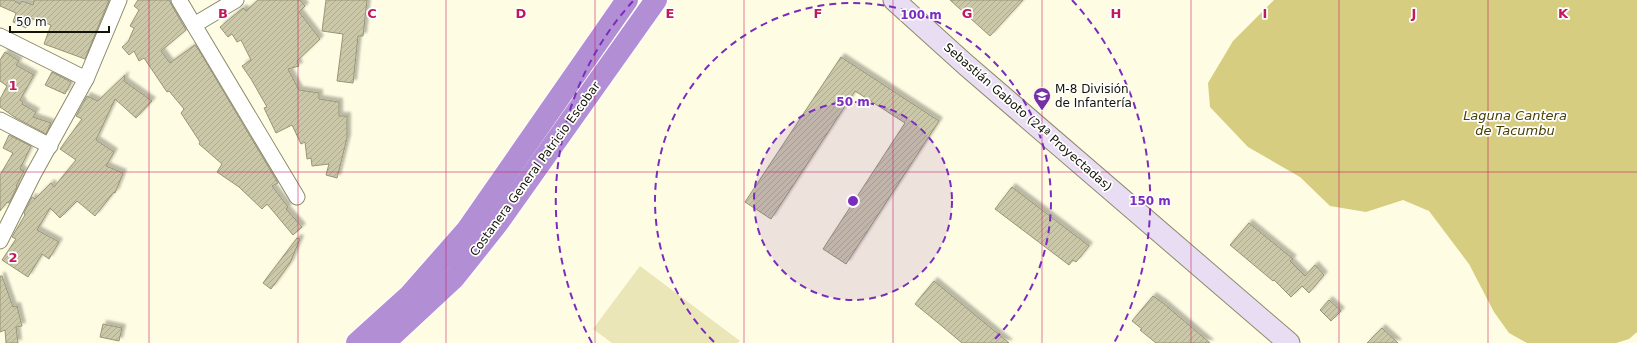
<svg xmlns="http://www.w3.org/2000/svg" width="1637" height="343" font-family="'DejaVu Sans',sans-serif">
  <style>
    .green { fill: #ebe6b7 }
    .water { fill: #d6cd81 }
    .building { fill: url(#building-hatch); stroke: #989577; filter: url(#shadow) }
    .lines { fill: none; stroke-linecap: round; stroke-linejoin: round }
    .street-casing { stroke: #8d8a6c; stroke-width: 17 }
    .secondary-casing { stroke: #8d8a6c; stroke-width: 23 }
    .highway-casing { stroke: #fff; stroke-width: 24 }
    .street { stroke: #fff; stroke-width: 15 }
    .secondary { stroke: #e8ddf2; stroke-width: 21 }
    .highway { stroke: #b28fd5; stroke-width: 22 }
    .grid { fill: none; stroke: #c2185b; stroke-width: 1; stroke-opacity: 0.55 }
    .ring { fill: none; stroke: #7b2cbf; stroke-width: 2; stroke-dasharray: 7 5 }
    .labels { text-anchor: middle; stroke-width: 3.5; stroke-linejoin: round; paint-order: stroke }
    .poi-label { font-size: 12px; fill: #131207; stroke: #fff; text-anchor: start }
    .street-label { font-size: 12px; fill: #131207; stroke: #fff }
    .water-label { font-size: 13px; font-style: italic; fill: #463f00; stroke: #fff }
    .grid-label { font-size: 13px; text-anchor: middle; font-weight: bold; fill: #c2185b; stroke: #fff; stroke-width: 3.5; stroke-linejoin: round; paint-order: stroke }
    .centre { fill: #7b2cbf; stroke: #fff; stroke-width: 2 }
    .ring-label { font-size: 12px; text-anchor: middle; font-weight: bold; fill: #7b2cbf; stroke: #fff; stroke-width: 3.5; stroke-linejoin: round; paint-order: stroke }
  </style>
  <defs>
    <pattern id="building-hatch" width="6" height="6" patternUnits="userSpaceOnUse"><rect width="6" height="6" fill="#cbc8a9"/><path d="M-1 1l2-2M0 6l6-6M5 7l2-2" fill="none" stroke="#adab90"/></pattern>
    <filter id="shadow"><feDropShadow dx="3.5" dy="-3.5" stdDeviation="1" flood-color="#0004"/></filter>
  </defs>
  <rect width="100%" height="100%" fill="#fefce2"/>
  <polygon class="green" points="640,266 740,341 738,343 612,343 593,329"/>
  <polygon class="water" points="1274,0 1637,0 1637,332 1629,339 1616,343 1527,343 1509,333 1494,312 1469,264 1429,211 1403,200 1366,212 1330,206 1300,177 1248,147 1210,107 1208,83 1233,41"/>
  <g class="building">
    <polygon points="0,0 13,0 20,4 22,1 33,5 34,0 109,0 85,59 44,44 51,25 30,18 26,28 13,22 16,13 0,6"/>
    <polygon points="138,0 169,0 170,2 186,30 161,51 170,63 195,45 200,52 278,183 272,186 288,207 286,209 302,227 293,235 267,204 262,209 239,187 217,172 222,164 199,144 200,142 181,113 184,109 169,91 167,92 144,58 139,61 134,51 129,55 122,47 128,42 134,28 130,26 139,10 134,6"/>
    <polygon points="258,0 300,0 305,6 299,12 320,39 297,61 299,66 288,69 299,90 319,93 319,99 339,102 339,116 347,116 347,138 337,178 326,175 329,164 312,166 311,158 307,159 305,142 301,144 292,125 276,133 264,108 267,107 251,79 242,66 251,60 241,40 237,42 232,34 228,37 220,27 243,8 246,11"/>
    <polygon points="326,0 367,0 363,36 358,36 353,83 337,81 343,34 322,31"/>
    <polygon points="950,0 1023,0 990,36"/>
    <polygon points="5,52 19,61 16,65 34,75 20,100 23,102 22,104 36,112 33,117 51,123 46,134 16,118 0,107 0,99 7,86 0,81 0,60"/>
    <polygon points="841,57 939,121 846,264 823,249 905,123 855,91 771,219 745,202"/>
    <polygon points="52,72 71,82 65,94 45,85"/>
    <polygon points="125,75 124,81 152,101 136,118 115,99 96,140 114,152 106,166 123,173 115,193 114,192 95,216 77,201 60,218 50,208 37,230 59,242 49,259 42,254 28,277 2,260 16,239 12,237 25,215 24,213 32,197 35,199 51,183 54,187 76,160 60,149 82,119 76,116 87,96 98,101"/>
    <polygon points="9,135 31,146 20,169 24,171 16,186 17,187 9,203 7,202 0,211 0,175 13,153 3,148"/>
    <polygon points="1012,187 1089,246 1076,262 1073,260 1069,265 995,209"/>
    <polygon points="1249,223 1293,259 1290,261 1305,276 1315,265 1324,275 1309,293 1302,286 1291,297 1274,280 1273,281 1230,245"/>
    <polygon points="297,238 300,239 290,263 271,289 263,283"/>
    <polygon points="0,276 2,276 13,307 17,306 22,326 16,327 18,343 6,343 5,330 0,332"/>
    <polygon points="934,281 1009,343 962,343 943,327 915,304"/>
    <polygon points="1153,296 1163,303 1210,343 1156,343 1140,330 1142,329 1132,321"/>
    <polygon points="1329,300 1341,311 1331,321 1320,310"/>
    <polygon points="103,324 122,328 119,341 100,337"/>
    <polygon points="1382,328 1398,343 1367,343"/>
  </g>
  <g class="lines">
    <defs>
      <g id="street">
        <polyline points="179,0 297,197"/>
        <polyline points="194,25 236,0"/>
        <polyline points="0,36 86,79"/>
        <polyline points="0,120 50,146"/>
        <polyline points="0,241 33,175 86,79 119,0"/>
      </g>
      <polyline id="secondary" points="894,0 966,65 1289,343"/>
      <g id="highway">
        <polyline points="357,343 409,296 467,230 627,0"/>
        <polyline points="384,343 454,278 497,224 656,0"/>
      </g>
    </defs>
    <use href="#street" class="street-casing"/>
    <use href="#secondary" class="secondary-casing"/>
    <use href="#highway" class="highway-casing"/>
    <use href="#street" class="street"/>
    <use href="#secondary" class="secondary"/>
    <use href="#highway" class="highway"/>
  </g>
  <path class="grid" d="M149 0V343M298 0V343M446 0V343M595 0V343M744 0V343M893 0V343M1042 0V343M1191 0V343M1339 0V343M1488 0V343M0 172H1637"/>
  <circle cx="853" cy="201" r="99" fill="#7b2cbf" fill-opacity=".12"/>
  <g class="ring">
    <circle cx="853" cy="201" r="99"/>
    <path d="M714 342A198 198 0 1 1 992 342"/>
    <path d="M592 343A297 297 0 0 1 634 0M1072 0A297 297 0 0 1 1114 343"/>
  </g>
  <defs>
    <symbol id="school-pin" viewBox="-11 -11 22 30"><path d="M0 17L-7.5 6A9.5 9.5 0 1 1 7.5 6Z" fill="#7431a6" stroke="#fff"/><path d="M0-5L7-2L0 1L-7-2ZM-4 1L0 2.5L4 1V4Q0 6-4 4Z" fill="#fff"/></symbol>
  </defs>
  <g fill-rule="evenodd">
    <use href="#school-pin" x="1032" y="86" width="20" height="27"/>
  </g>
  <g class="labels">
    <g class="poi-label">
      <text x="1055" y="93">M-8 División<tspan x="1055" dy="14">de Infantería</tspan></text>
    </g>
    <g class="street-label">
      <text transform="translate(1028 117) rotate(41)" y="4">Sebastián Gaboto (24ª Proyectadas)</text>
      <text transform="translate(535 169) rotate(-54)" y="4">Costanera General Patricio Escobar</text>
    </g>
    <g class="water-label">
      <text x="1515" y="120">Laguna Cantera<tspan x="1515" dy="15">de Tacumbu</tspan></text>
    </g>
  </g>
  <g class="grid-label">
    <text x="223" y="18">B</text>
    <text x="372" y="18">C</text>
    <text x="521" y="18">D</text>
    <text x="670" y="18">E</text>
    <text x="818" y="18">F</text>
    <text x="967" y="18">G</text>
    <text x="1116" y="18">H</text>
    <text x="1265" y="18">I</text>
    <text x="1414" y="18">J</text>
    <text x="1563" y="18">K</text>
    <text x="13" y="90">1</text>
    <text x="13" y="262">2</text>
  </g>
  <circle cx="853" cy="201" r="6" class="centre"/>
  <g class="ring-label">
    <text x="921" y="19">100 m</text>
    <text x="853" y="106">50 m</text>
    <text x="1150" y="205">150 m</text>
  </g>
  <path d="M10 26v6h99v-6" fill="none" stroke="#131207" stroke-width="2"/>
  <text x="16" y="26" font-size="12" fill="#131207" stroke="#ffffff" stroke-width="3" paint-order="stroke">50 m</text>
</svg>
